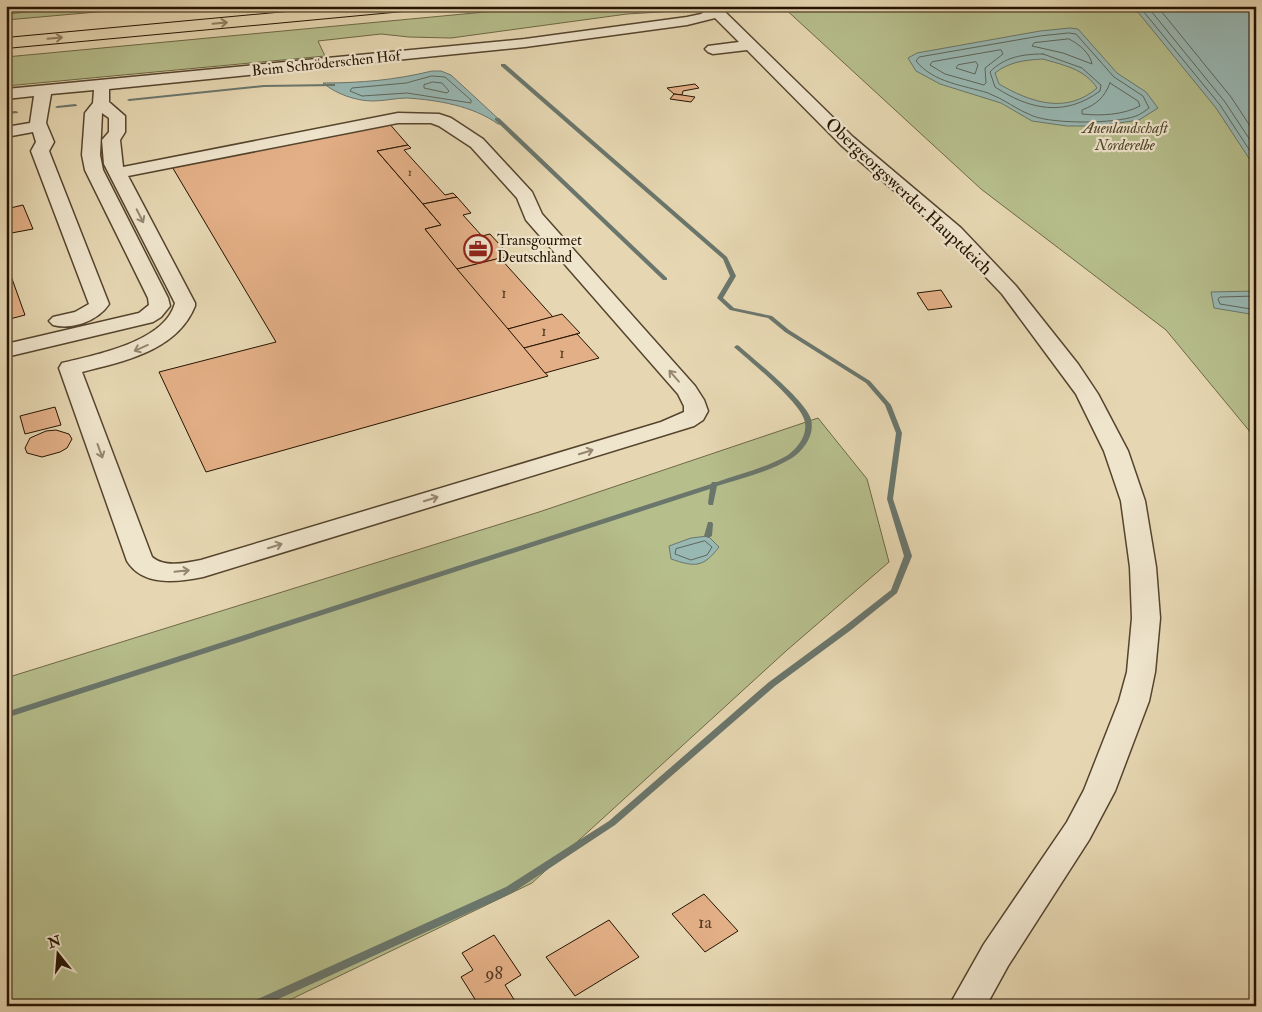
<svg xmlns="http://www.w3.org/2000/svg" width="1262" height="1012" font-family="'IM FELL Double Pica',serif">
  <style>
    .green { fill: #b6be8c; stroke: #6e6846 }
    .water { fill: #98b8b4; stroke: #6a766c; fill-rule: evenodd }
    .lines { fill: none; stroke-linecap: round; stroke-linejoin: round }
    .shore { stroke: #5e665a; stroke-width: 1 }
    .stream { fill: #6a766c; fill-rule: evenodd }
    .building { fill: #e3af86; stroke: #251301 }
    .minor-casing { stroke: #55442d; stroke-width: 3 }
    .highway-casing { stroke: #251301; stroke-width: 2 }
    .minor { fill: #efe5cd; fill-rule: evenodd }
    .highway { fill: #e6d7b2; fill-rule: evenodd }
    .oneway { stroke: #8f7f62 }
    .oneway2 { stroke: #948671 }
    .labels { text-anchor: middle; stroke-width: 4.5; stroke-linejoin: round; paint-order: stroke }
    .far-number-label { font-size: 12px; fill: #543a22 }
    .far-street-label { font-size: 15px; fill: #251301; stroke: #efe5cd }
    .far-park-label { font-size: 15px; font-style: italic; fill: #50462b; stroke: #efe5cd }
    .far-poi-label { font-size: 15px; fill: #251301; stroke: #efe5cd; text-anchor: start }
    .number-label { font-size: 15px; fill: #543a22 }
    .street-label { font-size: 18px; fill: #251301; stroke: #efe5cd }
    .near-number-label { font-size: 18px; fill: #543a22 }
  </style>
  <rect width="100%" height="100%" fill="#e6d7b2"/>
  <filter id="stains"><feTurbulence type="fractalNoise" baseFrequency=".004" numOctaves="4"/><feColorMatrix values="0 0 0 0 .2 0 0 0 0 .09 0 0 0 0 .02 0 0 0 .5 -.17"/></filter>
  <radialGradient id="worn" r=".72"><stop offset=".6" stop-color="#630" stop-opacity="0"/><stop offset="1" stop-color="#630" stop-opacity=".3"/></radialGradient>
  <g class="green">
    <polygon points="91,6 164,6 6,20 6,14"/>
    <polygon points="549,6 682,6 676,11 627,14 451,38 409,37 381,34 318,41 325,56 6,86 6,57"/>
    <polygon points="782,6 1256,6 1256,439 1166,330 981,189"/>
    <polygon points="818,418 867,479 889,562 786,651 532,883 277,1006 6,1006 6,678 539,512"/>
  </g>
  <g class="water">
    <polygon points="1133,6 1256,6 1256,169 1216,108"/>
    <path d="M1070 28 1078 29 1117 73 1146 92 1158 108 1139 120 1099 126H1067L1032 121 1001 103 940 84 916 71 908 58 917 53 1040 31ZM1043 59C1063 65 1085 69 1097 88 1066 115 1030 102 999 84L995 73C1009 62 1024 60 1043 59Z"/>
    <path d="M432 71H441L451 75 504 124H498C473 106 438 100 407 98 396 98 384 101 373 101 356 101 336 94 323 83 361 83 395 80 432 71Z"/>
    <polygon points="1256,291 1256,318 1250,314 1214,308 1211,292"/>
    <path d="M708 536 719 547C703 568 695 567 671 559L669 546 691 538Z"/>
  </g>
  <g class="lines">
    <g class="shore">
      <polyline points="1139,6 1220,105 1256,160"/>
      <polyline points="1147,6 1225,102 1256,149"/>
      <polyline points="1157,6 1231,97 1256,135"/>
      <path d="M1069 33 1076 34 1114 77 1143 96 1149 108C1145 111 1141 114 1136 116 1114 124 1054 124 1033 116 1017 110 1004 99 988 93 963 85 934 83 916 61L919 57 1040 36Z"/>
      <path d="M1069 39C1079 44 1090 53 1092 64L1063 53 1032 46 1034 43Z"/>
      <polygon points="1001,50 1003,54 985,68 986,83 984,85 945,74 930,65 932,62"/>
      <path d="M1043 54 1082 68 1101 85 1100 91C1065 117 1030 110 995 87L990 72C1004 57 1023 54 1043 54Z"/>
      <polygon points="976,62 978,65 975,74 956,68 958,65"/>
      <polygon points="432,76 445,77 471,100 471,103 407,93 362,96 350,91 352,88 406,83"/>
      <polygon points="433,82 442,83 449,91 447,93 424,88 424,85"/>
      <path d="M1110 83 1138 101 1140 106C1123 115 1101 116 1082 114V110C1097 104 1104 98 1110 83Z"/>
      <polyline points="1256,296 1220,297 1218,299 1220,304 1251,309 1256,312"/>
      <polygon points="705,541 712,547 707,555 691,560 675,554 676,549"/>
    </g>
    <g class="stream">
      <polygon points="501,64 505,64 727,257 736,276 723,298 734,308 772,316 789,330 870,381 891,405 902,433 893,499 912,556 897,593 851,630 775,686 615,825 512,893 263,1006 247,1006 249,1003 506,887 609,821 769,682 845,626 891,590 904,556 887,499 896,433 885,405 866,383 785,332 768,318 730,310 717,298 730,276 723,259 501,66"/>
      <polygon points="333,84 335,84 335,86 264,87 129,101 127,100 129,99 264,85"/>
      <polygon points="75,104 77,105 77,106 57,108 55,107 57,106"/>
      <polygon points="16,111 18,112 18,113 6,114 6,112"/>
      <polygon points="495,118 499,118 667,278 667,280 663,280 495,120"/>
      <path d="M737 345 739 346C756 361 805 400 811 419 815 435 804 450 792 458 769 472 742 478 717 486L713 505H709L708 503 710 489 6 718V712L711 484 712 482H717C740 474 766 468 788 455 799 447 809 433 804 419 798 401 751 362 735 348L734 347Z"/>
      <polygon points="708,522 712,522 713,524 712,536 708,538 704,536"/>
    </g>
  </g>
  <g class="building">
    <polygon points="695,84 699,88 683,91 682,95 674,94 667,88"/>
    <polygon points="674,94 682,95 695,97 691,102 670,99"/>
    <polygon points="387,121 408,145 377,151 441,225 425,229 548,376 206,472 159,372 276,342 171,165"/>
    <polygon points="408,145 411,148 404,150 445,195 453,193 457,197 423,204 377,151"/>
    <polygon points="457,197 471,213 463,215 482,236 490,234 510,256 457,269 425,229 441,225 423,204"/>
    <polygon points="23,205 33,229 6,234 6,209"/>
    <polygon points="500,258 553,317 508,329 457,269"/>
    <polygon points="6,262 25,315 6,320"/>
    <polygon points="941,290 952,307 928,310 917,293"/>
    <polygon points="562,314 580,333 524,348 508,329"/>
    <polygon points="577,334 599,358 545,373 524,348"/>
    <polygon points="55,407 61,425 25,434 20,416"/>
    <polygon points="56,430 69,434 72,439 67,448 60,452 42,457 27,453 25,448 30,438 46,431"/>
    <polygon points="704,894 738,931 705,952 672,914"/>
    <polygon points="609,920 639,957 575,996 546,957"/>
    <polygon points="494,935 521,975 505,985 518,1006 476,1006 478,1004 461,977 473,970 462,953"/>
  </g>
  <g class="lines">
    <defs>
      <path id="minor" d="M704 6H719L853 137 961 228 1016 286 1078 364 1098 394 1128 451 1145 501 1156 567 1160 618 1155 672 1149 701 1115 791 1089 840 1008 966 986 1006H949L984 944 1067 822 1084 790 1119 701 1127 672 1132 618 1130 567 1121 501 1104 451 1076 394 1002 294 947 236 841 145 747 50 713 54 708 52 705 49 708 46 739 42 715 18 687 25 525 47 109 89V102L125 116V132L120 140 123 167 398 113 439 114 451 118 483 139 532 192 542 214 695 386 704 400 708 411 703 420 694 426 203 577C178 582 143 587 127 561L59 368 62 363C95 355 165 342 175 303L104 164 102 140 109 132V118L102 113 100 155 103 170 168 298 170 306 161 317 153 322 6 357V344L139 313 149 305 148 298 85 170 82 155 85 113 93 103 94 90 51 94 46 123 54 142 49 151 109 304C98 321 72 330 53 325L49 321 53 317 75 312 89 304 31 151 36 142 33 132 6 137V127L30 123 34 96 6 99V89L525 39 687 17 701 14 707 10ZM398 123H431L439 126 471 147 517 198 526 220 678 394 684 406V412L661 422 201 560C185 563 165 568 152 557L82 372C124 361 177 351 195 306V303L128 176Z"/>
      <polygon id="highway" points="350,6 411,6 409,9 403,11 6,48 6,38"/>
    </defs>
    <use href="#minor" class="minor-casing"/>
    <use href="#highway" class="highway-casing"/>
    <use href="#minor" class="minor"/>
    <use href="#highway" class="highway"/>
  </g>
  <defs><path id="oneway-shaft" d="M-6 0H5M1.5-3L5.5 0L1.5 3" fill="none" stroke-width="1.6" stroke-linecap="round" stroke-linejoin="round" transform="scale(1.25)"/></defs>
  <g class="oneway">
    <use href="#oneway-shaft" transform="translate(220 23) rotate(-5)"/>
    <use href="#oneway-shaft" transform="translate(55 38) rotate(-5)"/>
  </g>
  <g class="oneway2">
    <use href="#oneway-shaft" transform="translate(140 216) rotate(63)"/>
    <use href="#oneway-shaft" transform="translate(141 348) rotate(156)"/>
    <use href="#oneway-shaft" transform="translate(674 376) rotate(-131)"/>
    <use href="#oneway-shaft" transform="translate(100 451) rotate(70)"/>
    <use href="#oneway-shaft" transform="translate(586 452) rotate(-17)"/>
    <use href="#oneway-shaft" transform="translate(431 499) rotate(-17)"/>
    <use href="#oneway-shaft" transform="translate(275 546) rotate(-17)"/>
    <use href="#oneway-shaft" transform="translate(182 571) rotate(-6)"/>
  </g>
  <defs>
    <symbol id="office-ring" viewBox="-11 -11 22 22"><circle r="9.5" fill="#efe5cd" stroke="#8f2418" stroke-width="1.5"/><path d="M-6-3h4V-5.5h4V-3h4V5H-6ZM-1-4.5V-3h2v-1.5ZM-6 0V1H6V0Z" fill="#8f2418"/></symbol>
  </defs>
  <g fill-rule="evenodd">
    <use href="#office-ring" x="462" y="233" width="32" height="32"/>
  </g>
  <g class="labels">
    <g class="far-number-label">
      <text x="410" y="176">1</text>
    </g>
    <g class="far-street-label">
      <text transform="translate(326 63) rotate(-6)" y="5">Beim Schröderschen Hof</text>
    </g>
    <g class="far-park-label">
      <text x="1125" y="133">Auenlandschaft<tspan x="1125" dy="17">Norderelbe</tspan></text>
    </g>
    <g class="far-poi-label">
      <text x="497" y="245">Transgourmet<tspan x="497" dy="17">Deutschland</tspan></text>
    </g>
    <g class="number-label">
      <text x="504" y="298">1</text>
      <text x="544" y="336">1</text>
      <text x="562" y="358">1</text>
    </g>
    <g class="street-label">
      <text transform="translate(909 196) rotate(43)" y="6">Obergeorgswerder Hauptdeich</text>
    </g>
    <g class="near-number-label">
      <text x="705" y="928">1a</text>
      <text x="494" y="979">98</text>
    </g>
  </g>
  <rect width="1262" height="1012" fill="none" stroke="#e6d7b2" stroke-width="25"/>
  <rect x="8" y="8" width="1247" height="997" fill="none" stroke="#251301" stroke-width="2.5"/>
  <rect x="12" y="12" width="1237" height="987" fill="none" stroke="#251301"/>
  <g transform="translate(58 954) rotate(343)" stroke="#efe5cd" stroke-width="4" paint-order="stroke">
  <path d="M0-4L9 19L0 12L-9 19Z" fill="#251301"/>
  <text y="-8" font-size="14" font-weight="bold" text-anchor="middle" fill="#251301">N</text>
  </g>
  <rect width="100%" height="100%" filter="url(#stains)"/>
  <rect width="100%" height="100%" fill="url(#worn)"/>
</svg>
